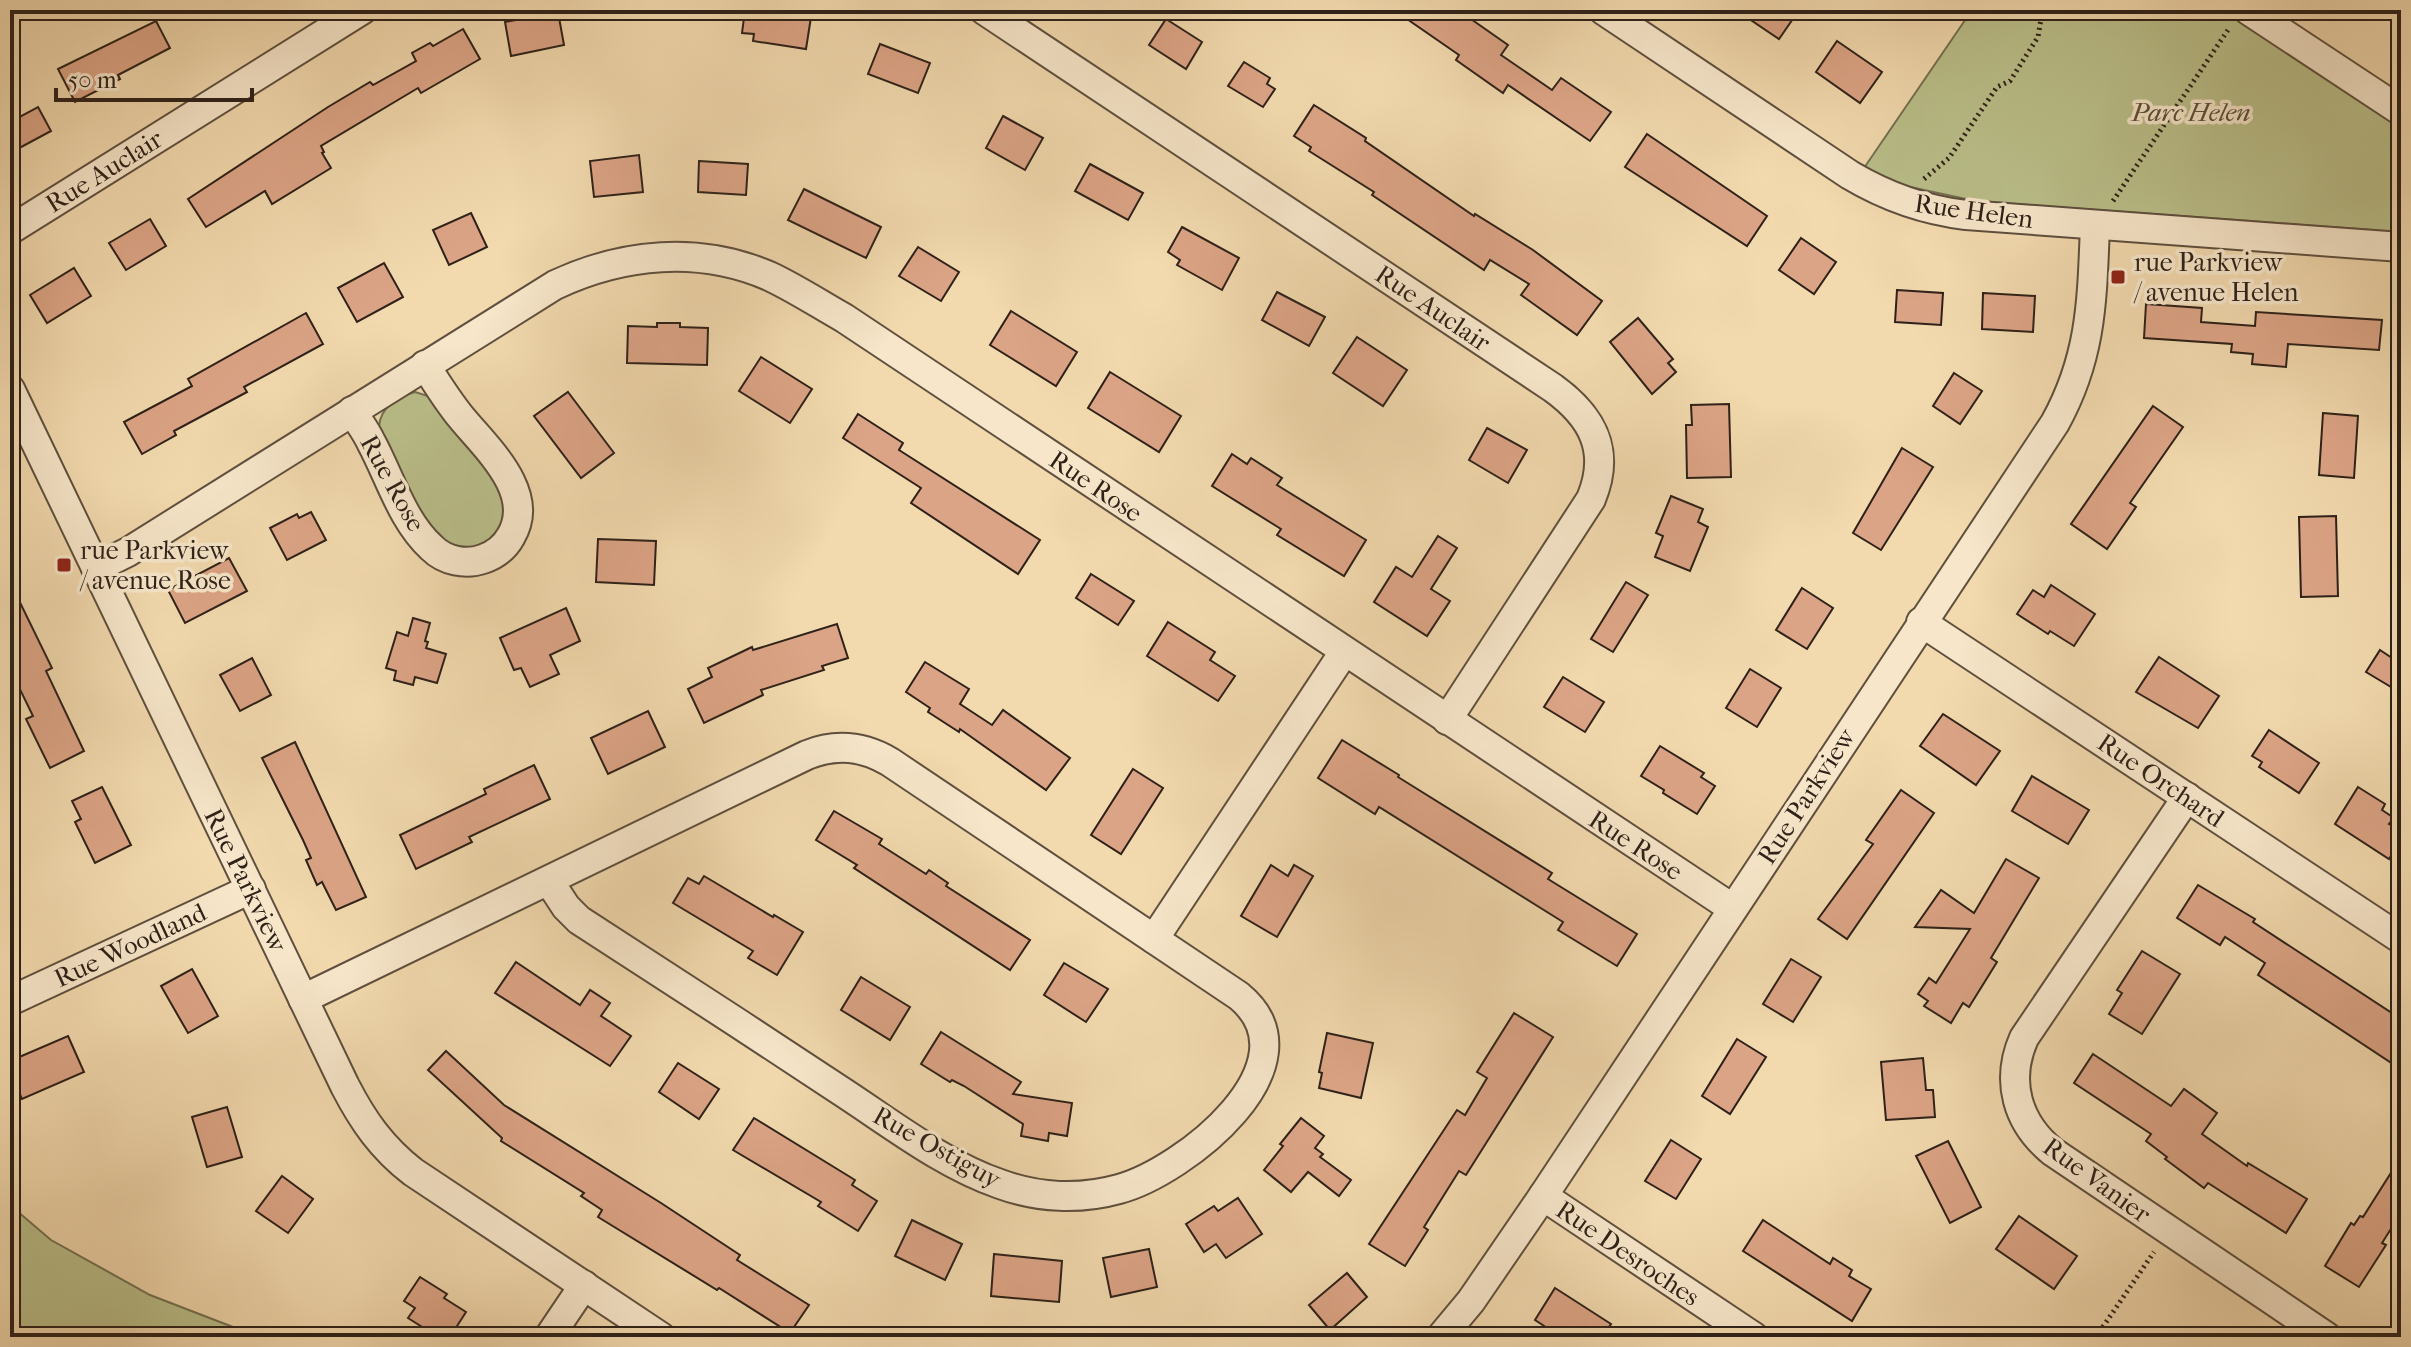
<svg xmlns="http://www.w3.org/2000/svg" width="2411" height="1347" font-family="'IM FELL French Canon',serif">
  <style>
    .green { fill: #babf8a; stroke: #747052; stroke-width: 2 }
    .building { fill: #dca486; stroke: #2e2119; stroke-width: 2 }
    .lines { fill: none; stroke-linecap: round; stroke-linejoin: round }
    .minor-casing { stroke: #5f4f3e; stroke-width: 32 }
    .path { stroke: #2e2119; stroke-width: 5; stroke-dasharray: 2 4; stroke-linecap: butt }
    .minor { stroke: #f7e6ca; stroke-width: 28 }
    .poi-dot { fill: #8f2418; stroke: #f7e6ca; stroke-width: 3 }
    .labels { text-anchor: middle; stroke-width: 7; stroke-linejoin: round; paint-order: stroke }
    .park-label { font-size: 26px; font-style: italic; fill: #58503b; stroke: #f7e6ca }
    .street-label { font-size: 26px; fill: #2e2119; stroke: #f7e6ca }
    .poi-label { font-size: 26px; fill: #2e2119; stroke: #f7e6ca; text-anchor: start }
  </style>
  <rect width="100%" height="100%" fill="#f2d9ae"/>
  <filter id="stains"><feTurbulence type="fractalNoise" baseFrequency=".0025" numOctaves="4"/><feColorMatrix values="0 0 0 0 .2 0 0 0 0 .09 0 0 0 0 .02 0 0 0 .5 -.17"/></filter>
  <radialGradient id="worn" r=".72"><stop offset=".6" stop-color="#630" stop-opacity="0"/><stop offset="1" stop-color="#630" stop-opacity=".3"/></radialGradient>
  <g class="green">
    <polygon points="1972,10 2229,10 2401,124 2401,232 1975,201 1901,185 1864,168"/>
    <path d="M415 392 431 397 497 482 507 506 497 544 457 550 437 536 419 512 379 426C381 406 397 397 415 392Z"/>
    <polygon points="10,1205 51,1240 150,1295 259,1337 10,1337"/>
  </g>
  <g class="building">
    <polygon points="745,10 787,10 787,13 811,17 806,49 753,41 754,34 742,33"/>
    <polygon points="1394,10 1458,10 1508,45 1501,55 1552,90 1561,78 1611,112 1590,141 1508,85 1503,93 1456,60 1459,55"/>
    <polygon points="1736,10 1799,10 1779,39"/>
    <polygon points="558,12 564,45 511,56 505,22"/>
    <polygon points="1166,19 1202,42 1186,69 1149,45"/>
    <polygon points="156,21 170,48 118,75 120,79 75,102 58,69"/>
    <polygon points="463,29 480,59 421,93 418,88 321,146 324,152 322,153 331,168 272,204 265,191 206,227 188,199 328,107 370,82 373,85 416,61 412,53 430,43 433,46"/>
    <polygon points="1837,41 1882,72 1860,103 1816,72"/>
    <polygon points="880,44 930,63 918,93 868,74"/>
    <polygon points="1244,62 1270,78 1267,84 1275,89 1263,107 1228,86"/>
    <polygon points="1314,105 1366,138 1365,141 1474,216 1475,214 1533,250 1602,301 1577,335 1521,295 1529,284 1490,260 1484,270 1372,195 1374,192 1309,151 1311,147 1294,136"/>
    <polygon points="38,107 51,131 10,153 10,122"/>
    <polygon points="1003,116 1043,138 1025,170 986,148"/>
    <polygon points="1647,134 1767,216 1747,246 1625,167"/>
    <polygon points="639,155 643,192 594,197 590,161"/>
    <polygon points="699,161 748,164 746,195 698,192"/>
    <polygon points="1090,164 1143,193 1128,220 1075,191"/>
    <polygon points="804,189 881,227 866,258 788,220"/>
    <polygon points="471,213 487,247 449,265 433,230"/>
    <polygon points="150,219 166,246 126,270 109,243"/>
    <polygon points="1182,227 1239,258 1222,290 1177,265 1180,260 1168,252"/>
    <polygon points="1801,238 1836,262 1814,294 1779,270"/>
    <polygon points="918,247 959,272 941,301 899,276"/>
    <polygon points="384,263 403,297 357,322 338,288"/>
    <polygon points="74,268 91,296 47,323 30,295"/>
    <polygon points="1897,290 1943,293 1941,325 1895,322"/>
    <polygon points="1277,292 1325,317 1309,346 1262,320"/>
    <polygon points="1983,293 2035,296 2033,332 1982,329"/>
    <polygon points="2146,304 2202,308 2201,322 2255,326 2256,312 2382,320 2379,350 2288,344 2286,367 2252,364 2253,354 2231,352 2232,344 2144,338"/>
    <polygon points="1011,311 1077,352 1056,386 990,345"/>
    <polygon points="306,313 323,344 244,387 247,392 174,431 176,435 142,454 124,422 192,386 188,379"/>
    <polygon points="1638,318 1673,359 1668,363 1676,372 1652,394 1610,342"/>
    <polygon points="657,323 680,323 680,327 708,328 707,365 627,363 628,326 657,327"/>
    <polygon points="1357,337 1407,370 1383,406 1333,373"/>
    <polygon points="761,357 812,389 790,423 739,391"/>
    <polygon points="1110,372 1181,416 1159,452 1088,408"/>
    <polygon points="1954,373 1982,391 1960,424 1933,406"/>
    <polygon points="568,392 614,453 581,478 534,416"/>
    <polygon points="1729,404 1731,477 1687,478 1686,425 1692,425 1691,405"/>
    <polygon points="2153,406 2183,427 2130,503 2136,507 2107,549 2071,524"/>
    <polygon points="2323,413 2358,416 2354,478 2319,475"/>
    <polygon points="858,414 903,443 899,450 1040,540 1018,574 911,503 921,488 843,438"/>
    <polygon points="1487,428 1527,450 1508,483 1469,460"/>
    <polygon points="1902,448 1933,467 1881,550 1853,533"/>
    <polygon points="1232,454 1247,464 1251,458 1282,478 1277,485 1366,540 1344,576 1277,535 1281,529 1212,486"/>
    <polygon points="1671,496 1703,509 1698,522 1708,527 1690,571 1655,557 1663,536 1656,533"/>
    <polygon points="311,512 326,540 287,560 270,528 297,514 299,518"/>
    <polygon points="2336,516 2338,596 2301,597 2299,517"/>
    <polygon points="1438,536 1457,548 1431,589 1450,601 1427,636 1374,602 1396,567 1412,577"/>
    <polygon points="598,539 656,541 654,585 596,582"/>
    <polygon points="229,558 247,591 185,623 168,590"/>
    <polygon points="1091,574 1134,601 1118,625 1076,598"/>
    <polygon points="10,582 52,668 46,671 84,751 50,768 26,719 33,716 10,669"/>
    <polygon points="1626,582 1648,595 1613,652 1591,639"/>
    <polygon points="2051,585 2095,614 2074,646 2050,631 2048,634 2017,614 2033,590 2044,597"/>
    <polygon points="1802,588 1833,608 1807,649 1776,630"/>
    <polygon points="566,608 580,641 550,655 559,674 530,687 521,668 514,670 500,638"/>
    <polygon points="413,618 430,623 425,641 428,642 426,648 446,654 437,683 415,677 413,685 394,680 396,671 386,668 397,632 408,636"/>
    <polygon points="1168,622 1215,652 1210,660 1235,676 1218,701 1147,656"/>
    <polygon points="837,624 848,658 822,666 824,670 761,690 763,695 704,723 688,689 712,677 708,668 752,647 753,650"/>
    <polygon points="2380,650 2401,664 2401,693 2366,672"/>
    <polygon points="2159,657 2219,696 2198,728 2136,692"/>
    <polygon points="252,658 271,695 240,711 220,675"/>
    <polygon points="925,662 969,689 960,704 992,725 1003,710 1070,758 1046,790 960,729 959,732 928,712 930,708 906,692"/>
    <polygon points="1750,669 1781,688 1757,727 1726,708"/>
    <polygon points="1563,677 1604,702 1585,732 1544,707"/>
    <polygon points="648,711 665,747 608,774 591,738"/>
    <polygon points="1943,714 2000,751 1976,785 1920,746"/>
    <polygon points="2269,730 2319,763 2299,793 2259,767 2262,762 2252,756"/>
    <polygon points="1342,740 1399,775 1398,777 1552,873 1548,879 1637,934 1617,966 1558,930 1563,922 1379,807 1375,814 1318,778"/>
    <polygon points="295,742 366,897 336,910 322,882 317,885 306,860 311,858 303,840 262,758"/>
    <polygon points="1660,746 1704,773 1701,777 1715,786 1697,814 1663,793 1664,790 1641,776"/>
    <polygon points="534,765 550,799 469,837 472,842 416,869 400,835 486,794 484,789"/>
    <polygon points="1133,769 1163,788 1121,854 1091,835"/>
    <polygon points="2032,776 2089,810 2068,844 2012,811"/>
    <polygon points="102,787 131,845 95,863 75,822 81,819 72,801"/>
    <polygon points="2358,787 2385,804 2382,810 2394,818 2389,824 2401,831 2401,840 2389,859 2335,824"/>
    <polygon points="1901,790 1934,813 1847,939 1818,919 1873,844 1866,840"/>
    <polygon points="834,811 882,839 879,844 926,874 929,870 948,883 946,886 1030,940 1010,970 854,868 857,865 816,840"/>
    <polygon points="2006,859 2039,878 1991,958 1997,962 1969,1007 1963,1003 1951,1023 1924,1006 1928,1001 1918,994 1929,978 1936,983 1970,929 1915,927 1941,890 1974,913"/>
    <polygon points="1271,865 1288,876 1294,865 1313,876 1277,937 1241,916"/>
    <polygon points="704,876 773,917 774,915 803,932 777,975 748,958 753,951 673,903 688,878 699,884"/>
    <polygon points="2198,885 2255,919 2253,922 2401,1019 2401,1050 2393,1064 2258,975 2265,963 2225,937 2220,945 2177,918"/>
    <polygon points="2142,951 2180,974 2142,1034 2109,1014 2122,993 2117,990"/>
    <polygon points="1791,959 1821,977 1793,1022 1763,1004"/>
    <polygon points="516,962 580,1005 590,990 610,1003 601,1016 631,1036 610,1066 495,993"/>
    <polygon points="1064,963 1108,989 1086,1022 1044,995"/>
    <polygon points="192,969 218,1016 188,1033 161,986"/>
    <polygon points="861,977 910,1007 890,1040 841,1010"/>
    <polygon points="1514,1013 1553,1037 1466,1175 1459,1171 1424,1227 1428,1230 1405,1266 1369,1244 1457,1110 1465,1115 1487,1078 1477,1072"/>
    <polygon points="941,1032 1021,1082 1013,1094 1072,1103 1067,1136 1049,1133 1048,1141 1021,1136 1023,1124 964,1086 952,1080 950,1082 921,1064"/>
    <polygon points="1327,1033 1373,1043 1361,1098 1319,1088 1322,1073 1319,1072"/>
    <polygon points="68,1036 84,1072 22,1099 10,1072 10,1061"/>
    <polygon points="1737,1039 1766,1057 1730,1114 1702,1096"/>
    <polygon points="446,1051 504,1105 661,1203 740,1255 737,1260 809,1305 790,1333 719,1288 717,1290 598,1217 602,1210 581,1196 584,1193 501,1141 502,1138 428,1070"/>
    <polygon points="2093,1054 2171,1106 2184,1089 2217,1113 2202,1134 2247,1166 2248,1163 2307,1199 2286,1233 2208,1183 2204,1188 2165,1159 2167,1157 2146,1141 2151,1134 2074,1083"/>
    <polygon points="1923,1058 1926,1090 1933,1090 1935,1117 1886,1120 1881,1062"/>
    <polygon points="678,1063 719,1089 699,1119 659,1092"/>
    <polygon points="227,1107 242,1157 207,1167 192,1117"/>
    <polygon points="754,1118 855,1180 852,1185 877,1201 858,1231 818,1206 821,1202 733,1150"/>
    <polygon points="1301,1118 1324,1136 1315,1148 1323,1154 1320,1157 1351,1180 1339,1196 1308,1172 1291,1192 1264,1170 1283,1146 1280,1144"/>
    <polygon points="1671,1140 1701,1159 1676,1199 1645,1181"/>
    <polygon points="1948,1141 1981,1207 1950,1223 1916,1156"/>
    <polygon points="2401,1157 2401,1213 2382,1243 2386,1245 2359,1287 2325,1266 2351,1223 2354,1225 2360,1216 2363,1217"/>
    <polygon points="282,1176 313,1199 288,1233 256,1211"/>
    <polygon points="1238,1198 1262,1234 1226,1258 1216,1244 1204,1252 1186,1224 1214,1206 1218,1211"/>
    <polygon points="2019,1216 2077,1256 2054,1289 1996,1249"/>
    <polygon points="912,1220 962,1244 945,1280 895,1256"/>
    <polygon points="1763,1220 1830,1264 1833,1258 1852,1270 1849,1276 1871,1289 1852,1321 1743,1251"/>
    <polygon points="1149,1249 1157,1287 1111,1297 1103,1258"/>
    <polygon points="994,1254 1062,1261 1059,1302 991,1296"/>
    <polygon points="1347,1273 1367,1297 1330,1330 1309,1305"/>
    <polygon points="420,1277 447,1294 444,1298 466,1312 450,1337 438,1337 408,1318 415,1308 404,1301"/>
    <polygon points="1555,1288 1611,1324 1602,1337 1561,1337 1535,1320"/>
  </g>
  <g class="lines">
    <defs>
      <g id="minor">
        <path d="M984 10 1553 388C1593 417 1611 451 1591 499L1447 720"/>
        <path d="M1603 10 1850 175C1887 197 1923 210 1966 215L2401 247"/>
        <polyline points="2248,10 2401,111"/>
        <polyline points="10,230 362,10"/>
        <path d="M10 389 345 1086C363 1121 382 1148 413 1172L661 1337"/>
        <path d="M352 411C358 421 366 431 371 442 390 477 402 521 432 548 445 561 466 565 483 559 495 555 505 547 511 536 537 492 485 447 460 416 447 400 436 382 425 365"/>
        <path d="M96 568 128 552 555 285C623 253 699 246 769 276 795 288 819 304 844 318L1732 908"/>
        <polyline points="1921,622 2401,939"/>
        <path d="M2187 797 2024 1038C2005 1081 2017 1123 2053 1152L2327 1337"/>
        <polyline points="1154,939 1344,652"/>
        <path d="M303 999 807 755C837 743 863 746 890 762L1239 996C1321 1064 1183 1172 1119 1189 1080 1200 1038 1198 1000 1184 942 1164 889 1122 838 1089 752 1032 666 976 579 920L566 907 549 881"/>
        <polyline points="10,1001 251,889"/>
        <polyline points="1543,1196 1754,1337"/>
        <polyline points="549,1337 584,1285"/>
        <path d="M1441 1337 1471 1301 1543 1196 2055 423C2092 356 2092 300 2095 225"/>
      </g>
    </defs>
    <use href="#minor" class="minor-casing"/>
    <g class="path">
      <polyline points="1924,179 1949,158 1997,87 2010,81 2038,37 2041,19 2047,10"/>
      <polyline points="2113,201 2230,27"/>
      <polyline points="2096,1337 2154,1252"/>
    </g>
    <use href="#minor" class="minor"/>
  </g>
  <g class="poi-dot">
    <rect x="2110" y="269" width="16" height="16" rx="4"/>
    <rect x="56" y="557" width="16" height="16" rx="4"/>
  </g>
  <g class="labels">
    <g class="park-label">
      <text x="2191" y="121">Parc Helen</text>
    </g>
    <g class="street-label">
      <text transform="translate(104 171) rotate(-32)" y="9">Rue Auclair</text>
      <text transform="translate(1974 211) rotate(8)" y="9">Rue Helen</text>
      <text transform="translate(1433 308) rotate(34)" y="9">Rue Auclair</text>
      <text transform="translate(393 483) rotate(61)" y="9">Rue Rose</text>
      <text transform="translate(1096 486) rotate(34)" y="9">Rue Rose</text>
      <text transform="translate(2161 780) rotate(34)" y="9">Rue Orchard</text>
      <text transform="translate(1806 796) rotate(-57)" y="9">Rue Parkview</text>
      <text transform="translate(1636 845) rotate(33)" y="9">Rue Rose</text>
      <text transform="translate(246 880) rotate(64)" y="9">Rue Parkview</text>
      <text transform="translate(130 945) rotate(-25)" y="9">Rue Woodland</text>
      <text transform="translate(937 1147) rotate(29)" y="9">Rue Ostiguy</text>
      <text transform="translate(2097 1180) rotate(36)" y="9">Rue Vanier</text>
      <text transform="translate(1628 1253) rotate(34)" y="9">Rue Desroches</text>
    </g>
    <g class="poi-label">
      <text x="2134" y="271">rue Parkview<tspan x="2134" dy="30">/ avenue Helen</tspan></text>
      <text x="80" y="559">rue Parkview<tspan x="80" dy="30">/ avenue Rose</tspan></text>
    </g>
  </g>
  <rect width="2411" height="1347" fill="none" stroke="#f2d9ae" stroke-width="40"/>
  <rect x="12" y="12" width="2387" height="1323" fill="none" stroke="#2e2119" stroke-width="4"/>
  <rect x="20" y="20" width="2371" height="1307" fill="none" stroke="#2e2119" stroke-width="2"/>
  <path d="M56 88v12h196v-12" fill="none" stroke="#2e2119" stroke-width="4"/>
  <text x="68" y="88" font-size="24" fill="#2e2119" stroke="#f7e6ca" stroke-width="6" paint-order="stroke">50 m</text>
  <rect width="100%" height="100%" filter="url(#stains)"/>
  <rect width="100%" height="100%" fill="url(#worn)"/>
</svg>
